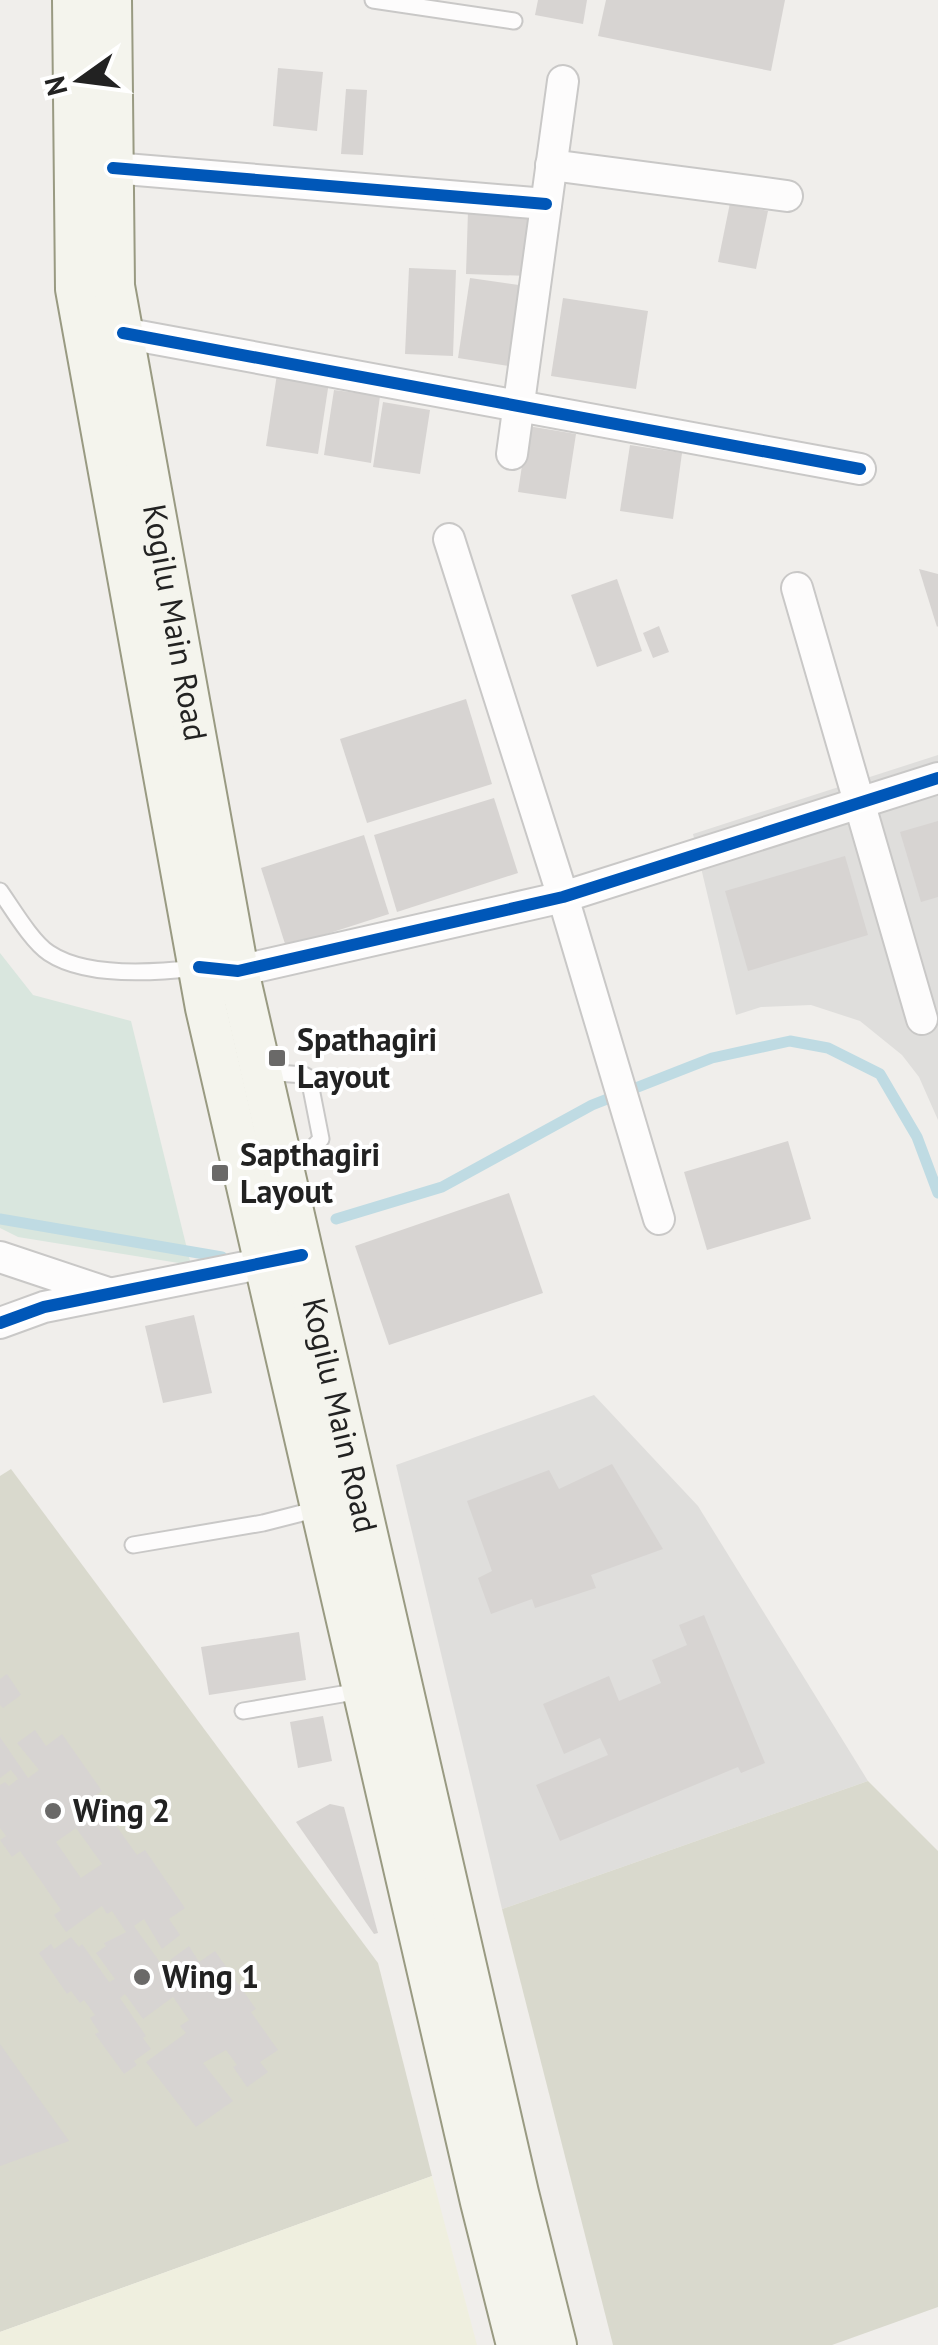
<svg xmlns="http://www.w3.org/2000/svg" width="938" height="2345" font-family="'PT Sans',sans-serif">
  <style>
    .residential { fill: #dfdedc }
    .construction { fill: #d9d9cd }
    .farmland { fill: #efefdf }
    .wetland { fill: #d9e6de }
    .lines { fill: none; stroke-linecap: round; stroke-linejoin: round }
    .stream { stroke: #bfdbe3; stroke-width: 11 }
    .building { fill: #d7d4d2; fill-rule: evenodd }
    .lane-casing { stroke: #c9c8c7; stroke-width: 19 }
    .street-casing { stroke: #c9c8c7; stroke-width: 34 }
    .secondary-casing { stroke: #999a82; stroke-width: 44 }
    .lane { stroke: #fdfcfc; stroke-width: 15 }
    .street { stroke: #fdfcfc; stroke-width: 30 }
    .secondary { stroke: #f4f4ed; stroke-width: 40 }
    .cycleway-casing { stroke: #fff; stroke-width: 19 }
    .cycleway { stroke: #0057b8; stroke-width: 12 }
    .poi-dot { fill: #6a6968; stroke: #fff; stroke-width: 4 }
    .labels { text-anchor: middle; stroke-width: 8; stroke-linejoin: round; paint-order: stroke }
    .street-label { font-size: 32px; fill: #222; stroke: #fff }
    .poi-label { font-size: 32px; font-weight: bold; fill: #222; stroke: #fff; text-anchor: start }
  </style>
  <rect width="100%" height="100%" fill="#f0eeeb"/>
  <g class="residential">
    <polygon points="938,755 938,1120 919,1077 902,1055 860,1021 811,1005 761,1007 736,1015 693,834"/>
    <polygon points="594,1395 698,1506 868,1781 502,1909 396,1465"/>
  </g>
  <g class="construction">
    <polygon points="11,1469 378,1963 432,2176 0,2332 0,1476"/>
    <polygon points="868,1781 938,1851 938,2307 832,2345 613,2345 502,1909"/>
  </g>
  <polygon class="farmland" points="432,2176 477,2345 0,2345 0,2332"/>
  <polygon class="wetland" points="0,953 33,995 131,1021 191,1265 18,1237 0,1228"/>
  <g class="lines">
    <g class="stream">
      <polyline points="0,1219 222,1257"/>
      <polyline points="336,1219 442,1187 592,1105 712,1058 790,1041 828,1048 880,1074 917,1137 938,1193"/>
    </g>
  </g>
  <g class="building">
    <polygon points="538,0 587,0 583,24 535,15"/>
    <polygon points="606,0 785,0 771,71 598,36"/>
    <polygon points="278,68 323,72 317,131 273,126"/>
    <polygon points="346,89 367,90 363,155 341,154"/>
    <polygon points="730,203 768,211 756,269 718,262"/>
    <polygon points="468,211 532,214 529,276 466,274"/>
    <polygon points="409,268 456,270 453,356 405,354"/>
    <polygon points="470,278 526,286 514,367 458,358"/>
    <polygon points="563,298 648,311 636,389 551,376"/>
    <polygon points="277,374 329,382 318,454 266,446"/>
    <polygon points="334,390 380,396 371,463 324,455"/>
    <polygon points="383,402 430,410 420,474 373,467"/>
    <polygon points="528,426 576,434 566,499 518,492"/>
    <polygon points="630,445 682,453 673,519 620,511"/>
    <polygon points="919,569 938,574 938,626 937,627"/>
    <polygon points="617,579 642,651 597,667 571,595"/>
    <polygon points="659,626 669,652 653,658 643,633"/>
    <polygon points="466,699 492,784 367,823 340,739"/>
    <polygon points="494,798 518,873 397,912 374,835"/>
    <polygon points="938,821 938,897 921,902 900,832"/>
    <polygon points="364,835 389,914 286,947 261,868"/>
    <polygon points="845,856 868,935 748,971 725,891"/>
    <polygon points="788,1141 811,1219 707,1250 684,1172"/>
    <polygon points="509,1193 543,1293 389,1345 355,1246"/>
    <polygon points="194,1315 212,1393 163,1403 145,1326"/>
    <polygon points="612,1464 663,1549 591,1575 596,1588 535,1608 532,1599 491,1614 478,1578 492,1571 467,1501 549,1470 559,1489"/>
    <polygon points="704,1615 765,1763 741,1773 738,1767 560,1841 536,1785 608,1755 600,1738 564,1754 543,1704 609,1676 619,1701 661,1683 652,1660 687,1645 679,1625"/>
    <polygon points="299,1632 306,1680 209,1695 201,1647"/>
    <polygon points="7,1674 21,1695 3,1708 0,1705 0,1679"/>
    <polygon points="323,1716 332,1761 298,1768 290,1722"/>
    <path d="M35 1730 46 1746 62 1734 102 1791 95 1796 137 1855 145 1850 185 1908 169 1919 180 1935 162 1949 144 1919 134 1926 182 1993 191 1987 170 1960 189 1946 199 1962 215 1951 256 2009 251 2012 278 2050 260 2062 268 2072 247 2087 233 2067 237 2065 226 2050 203 2063 233 2101 196 2127 146 2062 186 2033 180 2026 189 2020 173 1997 143 2019 125 1994 120 1998 146 2036 143 2038 151 2049 134 2061 137 2065 124 2074 95 2034 99 2032 90 2018 95 2015 84 2000 80 2003 71 1991 67 1994 39 1953 51 1944 54 1949 71 1937 79 1947 82 1944 109 1982 115 1979 96 1953 106 1946 104 1943 126 1932 112 1911 107 1914 102 1906 66 1932 54 1915 61 1910 20 1851 12 1857 0 1840 6 1836 0 1828V1785L5 1782 9 1786 18 1779 11 1770 0 1778V1737L28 1778 39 1770 17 1743ZM76 1828 102 1864 81 1878 56 1842Z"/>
    <polygon points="330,1804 344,1807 378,1933 374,1934 296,1822"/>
    <polygon points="0,2044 69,2141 0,2166"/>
  </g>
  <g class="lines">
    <defs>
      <g id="lane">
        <polyline points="373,0 514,21"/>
        <path d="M0 891C12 908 32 942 49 953 85 977 153 973 195 968"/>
        <polyline points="264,1072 304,1075 309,1078 321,1139 287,1174"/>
        <polyline points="133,1545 263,1523 318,1509"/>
        <polyline points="243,1711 360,1691"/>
      </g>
      <g id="street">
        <polyline points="551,165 787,196"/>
        <polyline points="113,168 546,204"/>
        <polyline points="123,333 860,469"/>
        <polyline points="512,454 563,81"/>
        <polyline points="449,539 563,897 659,1219"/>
        <polyline points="797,588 922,1019"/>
        <polyline points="218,969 238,971 563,897 938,778"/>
        <polyline points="0,1257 108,1293"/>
        <polyline points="0,1323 44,1307 285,1259"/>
      </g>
      <g id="secondary">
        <polyline points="73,0 76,289 206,1008 481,2202 517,2345"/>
        <path id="s1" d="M111 0 114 286 238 971 518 2193 556 2345"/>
      </g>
    </defs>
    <use href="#lane" class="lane-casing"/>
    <use href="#street" class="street-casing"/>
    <use href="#secondary" class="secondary-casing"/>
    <use href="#lane" class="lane"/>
    <use href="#street" class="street"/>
    <use href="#secondary" class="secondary"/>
    <defs>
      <g id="cycleway">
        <polyline points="113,168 546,204"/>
        <polyline points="123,333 860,469"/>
        <polyline points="199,967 238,971 563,897 938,778"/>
        <polyline points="0,1323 44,1307 302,1255"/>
      </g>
    </defs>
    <use href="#cycleway" class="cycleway-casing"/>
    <use href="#cycleway" class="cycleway"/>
  </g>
  <g class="poi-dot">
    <rect x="267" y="1048" width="20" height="20" rx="5"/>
    <rect x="210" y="1163" width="20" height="20" rx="5"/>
    <circle cx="53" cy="1811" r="10"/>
    <circle cx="142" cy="1977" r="10"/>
  </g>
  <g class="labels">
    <g class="street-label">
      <text dy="11" stroke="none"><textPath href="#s1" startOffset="628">Kogilu Main Road</textPath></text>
      <text dy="11" stroke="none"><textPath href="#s1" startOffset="1438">Kogilu Main Road</textPath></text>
    </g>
    <g class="poi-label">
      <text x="297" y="1051">Spathagiri<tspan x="297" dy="37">Layout</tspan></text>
      <text x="240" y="1166">Sapthagiri<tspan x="240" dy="37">Layout</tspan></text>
      <text x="73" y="1822">Wing 2</text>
      <text x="162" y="1988">Wing 1</text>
    </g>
  </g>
  <g transform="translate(80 80) rotate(256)" stroke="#ffffff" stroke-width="8" paint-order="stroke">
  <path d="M0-8L18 38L0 25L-18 38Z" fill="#222222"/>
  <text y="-15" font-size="28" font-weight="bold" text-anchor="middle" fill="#222222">N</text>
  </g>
</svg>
